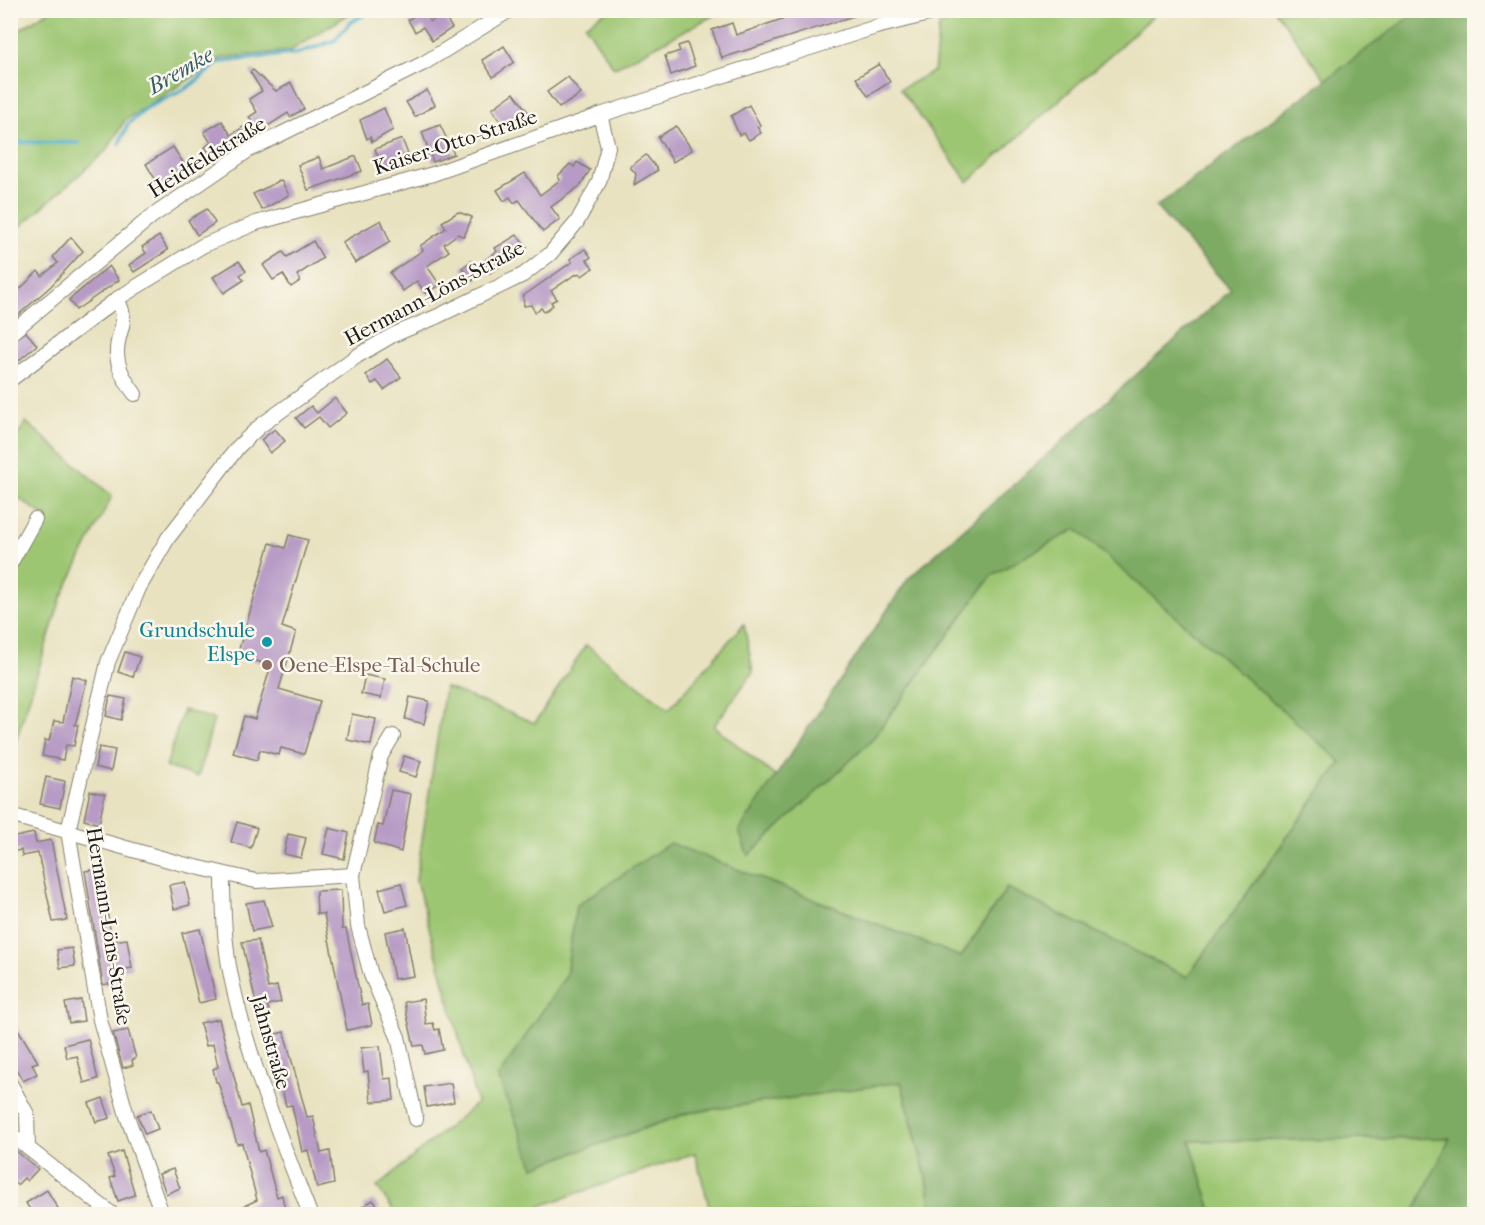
<svg xmlns="http://www.w3.org/2000/svg" width="1485" height="1225" font-family="'IM FELL French Canon',serif">
  <style>
    .green { fill: #9dc672; stroke: #5c7147; stroke-width: 1.5 }
    .forest { fill: #7eab64; stroke: #4d6440; stroke-width: 1.5 }
    .lines { fill: none; stroke-linecap: round; stroke-linejoin: round }
    .stream { stroke: #4cadcb; stroke-width: 4 }
    .building { fill: #b79bc6 }
    .minor-casing { stroke: #827f6e; stroke-width: 16 }
    .minor { stroke: #fff; stroke-width: 14 }
    .culture-dot { fill: #0f9aa8; stroke: #fbf7ec; stroke-width: 2 }
    .education-dot { fill: #8d6e63; stroke: #fbf7ec; stroke-width: 2 }
    .labels { text-anchor: middle; stroke-width: 5; stroke-linejoin: round; paint-order: stroke }
    .street-label { font-size: 21px; fill: #1c1c1c; stroke: #fbf7ec }
    .culture-label { font-size: 21px; fill: #0d838f; stroke: #fbf7ec; text-anchor: end }
    .education-label { font-size: 21px; fill: #785e54; stroke: #fbf7ec; text-anchor: start }
    .water-label { font-size: 22px; font-style: italic; fill: #325d6b; stroke: #fbf7ec }
  </style>
  <rect width="100%" height="100%" fill="#fbf7ec"/>
  <filter id="ink" filterUnits="userSpaceOnUse"><feTurbulence type="fractalNoise" baseFrequency=".0167" numOctaves="2"/><feDisplacementMap in="SourceGraphic" scale="12" xChannelSelector="R" yChannelSelector="G"/><feConvolveMatrix kernelMatrix="1 2 1 2 8 2 1 2 1" color-interpolation-filters="sRGB"/></filter>
  <filter id="wash" filterUnits="userSpaceOnUse"><feTurbulence type="fractalNoise" baseFrequency=".008" numOctaves="4" result="noise"/><feDisplacementMap in="SourceGraphic" scale="24" xChannelSelector="R" yChannelSelector="G"/><feGaussianBlur stdDeviation="1.35" result="paint"/><feColorMatrix in="noise" values="0 0 0 0 0 0 0 0 0 0 0 0 0 0 0 0 0 1.4 0 .05"/><feComposite in="paint" operator="in"/></filter>
  <g filter="url(#wash)">
    <rect width="100%" height="100%" fill="#e8e2c0"/>
    <g class="green">
      <polygon points="49,11 49,10 354,11 290,51 222,58 125,120 108,149 11,235 11,35"/>
      <polygon points="607,11 607,10 722,11 614,68 585,25"/>
      <polygon points="988,11 1159,11 968,182 900,89 934,71 939,26"/>
      <polygon points="1275,11 1419,11 1326,80"/>
      <polygon points="26,422 112,496 61,598 11,756 11,582 46,517 11,493 11,446"/>
      <polygon points="1076,528 1341,762 1187,977 1007,888 961,957 670,843 576,906 566,976 498,1077 534,1167 688,1113 901,1082 929,1188 931,1214 711,1214 695,1153 543,1205 530,1214 396,1214 377,1187 477,1103 416,880 445,687 535,723 586,645 669,709 744,624 753,672 714,726 776,777 739,831 748,855 871,741 992,575"/>
      <polygon points="183,710 214,719 198,777 166,767"/>
      <polygon points="1451,1138 1413,1214 1213,1214 1190,1141"/>
    </g>
    <polygon class="forest" points="1419,10 1474,11 1474,1206 1468,1214 1413,1214 1450,1138 1190,1141 1213,1214 931,1214 929,1188 901,1082 688,1113 534,1167 498,1077 566,976 576,906 670,843 961,957 1007,888 1187,977 1341,762 1076,529 992,575 871,741 748,856 739,831 908,579 1231,290 1156,207"/>
    <g class="lines">
      <g class="stream">
        <polyline points="10,142 79,143"/>
        <polyline points="119,144 128,124 148,107 187,88 220,62 298,53 334,41 350,23 371,10"/>
      </g>
    </g>
    <g id="blocks">
      <g class="building">
        <polygon points="422,10 430,22 443,14 452,28 432,41 423,27 415,32 408,20"/>
        <polygon points="808,10 863,10 863,13 722,58 712,30 732,23 736,35"/>
        <polygon points="687,43 695,66 671,75 665,56 680,51 678,46"/>
        <polygon points="504,46 514,62 493,77 482,60"/>
        <polygon points="879,64 890,82 868,96 856,78"/>
        <polygon points="253,70 276,91 291,83 304,109 290,117 288,113 219,157 217,153 211,157 205,147 211,143 204,132 222,121 231,135 252,121 249,117 257,112 249,99 262,91 250,72"/>
        <polygon points="568,77 581,94 559,108 547,92"/>
        <polygon points="427,90 435,105 415,117 406,102"/>
        <polygon points="514,93 530,115 519,123 514,117 503,125 492,109"/>
        <polygon points="749,105 760,125 757,127 761,133 749,140 744,133 739,135 731,116"/>
        <polygon points="384,108 393,130 372,142 370,137 367,139 360,120"/>
        <polygon points="440,125 454,154 433,162 422,132"/>
        <polygon points="676,126 692,150 673,162 658,137"/>
        <polygon points="402,139 408,154 402,156 404,163 383,171 375,149"/>
        <polygon points="173,147 188,170 160,187 146,164"/>
        <polygon points="646,155 658,170 634,185 636,174 630,167"/>
        <polygon points="356,156 362,171 308,190 298,165 319,157 323,169"/>
        <polygon points="577,162 590,170 580,186 551,207 560,219 543,232 519,200 514,203 510,197 504,201 497,190 525,173 540,195 560,180 558,176 570,164 574,167"/>
        <polygon points="281,180 289,195 262,210 253,194"/>
        <polygon points="207,209 215,223 197,235 188,220"/>
        <polygon points="458,212 472,217 464,237 458,234 444,244 449,251 427,266 440,285 426,294 417,281 403,291 390,273 423,250 420,246 446,228 442,222"/>
        <polygon points="381,220 390,242 355,263 342,242"/>
        <polygon points="517,235 527,248 490,273 480,264 497,251 495,248"/>
        <polygon points="159,236 168,250 134,272 129,265 146,253 142,247"/>
        <polygon points="71,237 83,251 51,286 10,322 10,299 38,271 42,276 58,263 53,257"/>
        <polygon points="313,241 323,258 297,275 300,281 291,287 283,274 273,280 263,265 283,252 287,257"/>
        <polygon points="585,249 591,257 587,260 593,268 582,276 580,273 573,276 551,291 557,299 551,302 553,305 544,312 541,308 535,312 531,305 524,306 523,296 572,262 570,259"/>
        <polygon points="239,261 246,271 240,275 244,280 224,293 213,277"/>
        <polygon points="471,261 481,275 472,281 462,268"/>
        <polygon points="109,266 119,280 76,310 69,300"/>
        <polygon points="26,332 37,345 17,362 10,354 10,343"/>
        <polygon points="387,359 401,377 384,390 377,381 372,384 366,375"/>
        <polygon points="335,398 347,413 328,428 319,417 304,428 296,418 311,406 317,413"/>
        <polygon points="275,429 285,441 270,453 261,440"/>
        <polygon points="289,535 308,540 282,627 296,632 279,689 320,701 304,754 281,748 279,755 260,750 257,760 233,753 244,716 255,719 271,665 237,656 270,543 285,548"/>
        <polygon points="125,652 140,657 133,677 118,672"/>
        <polygon points="365,675 385,679 381,698 361,694"/>
        <polygon points="72,676 87,680 75,725 78,725 74,746 66,745 63,760 42,756 45,740 49,741 54,721 63,722"/>
        <polygon points="110,696 126,699 121,720 106,716"/>
        <polygon points="410,697 429,701 424,724 405,719"/>
        <polygon points="352,714 376,719 371,745 347,740"/>
        <polygon points="99,747 115,750 111,771 95,767"/>
        <polygon points="404,756 421,761 416,777 399,772"/>
        <polygon points="46,777 65,781 60,808 40,804"/>
        <polygon points="391,790 411,794 401,852 374,843 378,825 383,826"/>
        <polygon points="90,791 105,794 99,824 84,820"/>
        <polygon points="237,822 257,828 251,848 231,842"/>
        <polygon points="329,828 349,833 344,859 323,854"/>
        <polygon points="34,833 36,843 51,840 67,920 53,922 38,853 22,856 21,850 10,852 10,838"/>
        <polygon points="288,834 306,838 301,858 284,854"/>
        <polygon points="100,869 112,941 127,939 132,968 118,970 120,982 103,985 85,871"/>
        <polygon points="185,882 190,905 174,909 169,885"/>
        <polygon points="401,883 407,905 385,911 379,889"/>
        <polygon points="341,890 342,929 346,929 362,1005 368,1004 372,1025 347,1030 324,914 317,914 316,891"/>
        <polygon points="264,900 272,927 252,931 246,903"/>
        <polygon points="405,928 414,976 394,979 385,932"/>
        <polygon points="200,929 216,999 199,1003 182,933"/>
        <polygon points="258,940 268,988 277,986 281,1002 267,1005 269,1010 258,1012 242,942"/>
        <polygon points="72,948 75,966 60,968 57,950"/>
        <polygon points="423,999 426,1024 433,1023 435,1030 439,1029 443,1050 425,1054 423,1045 414,1046 404,1002"/>
        <polygon points="81,1000 84,1021 69,1023 65,1003"/>
        <polygon points="10,1016 38,1062 32,1064 37,1074 23,1081 10,1058"/>
        <polygon points="219,1019 242,1107 248,1105 259,1152 264,1150 277,1197 282,1195 286,1215 224,1215 257,1200 242,1143 237,1144 218,1082 216,1082 213,1069 218,1067 213,1044 206,1046 200,1023"/>
        <polygon points="128,1030 136,1058 132,1060 133,1065 123,1068 113,1033"/>
        <polygon points="284,1032 307,1117 313,1116 321,1153 330,1151 334,1184 317,1188 308,1150 302,1152 292,1105 286,1106 282,1089 280,1089 268,1036"/>
        <polygon points="88,1039 98,1079 84,1083 77,1056 67,1058 64,1045"/>
        <polygon points="380,1046 384,1079 392,1078 394,1100 371,1102 368,1071 364,1072 361,1048"/>
        <polygon points="451,1083 454,1102 427,1107 424,1087"/>
        <polygon points="103,1098 110,1118 96,1122 89,1103"/>
        <polygon points="151,1110 158,1129 145,1134 137,1115"/>
        <polygon points="10,1146 38,1169 27,1181 24,1178 17,1185 10,1179"/>
        <polygon points="122,1151 135,1195 118,1201 110,1178 115,1176 108,1156"/>
        <polygon points="173,1169 180,1188 166,1194 159,1174"/>
        <polygon points="47,1190 59,1210 52,1215 33,1215 26,1203"/>
        <polygon points="373,1200 380,1209 368,1215 363,1206"/>
      </g>
    </g>
  </g>
  <g filter="url(#ink)">
    <use href="#blocks" fill-opacity="0" stroke="#827f6e" stroke-width="1.5"/>
    <g class="lines">
      <defs>
        <g id="minor">
          <path d="M117 299C131 324 116 330 117 354 118 370 126 382 135 394"/>
          <polyline points="10,334 151,217 249,150 424,63 510,10"/>
          <polyline points="10,380 117,299 202,246 256,223 433,174 600,115 788,55 876,27 945,10"/>
          <polyline points="10,564 35,519"/>
          <polyline points="393,736 381,756 353,875 358,926 371,975 398,1037 416,1119"/>
          <polyline points="10,815 179,863 256,881 353,875"/>
          <path d="M223 874C223 905 224 936 229 966 245 1052 279 1133 310 1214"/>
          <polyline points="10,1083 27,1114 28,1147"/>
          <polyline points="10,1134 112,1214"/>
          <polyline points="162,1214 127,1116 100,1020 68,831 108,662 139,588 168,538 238,447 260,426 357,356 393,335 436,317 523,275 550,254 577,222 599,182 608,147 600,115"/>
        </g>
      </defs>
      <use href="#minor" class="minor-casing"/>
      <use href="#minor" class="minor"/>
    </g>
  </g>
  <circle class="culture-dot" cx="267" cy="642" r="6"/>
  <circle class="education-dot" cx="267" cy="665" r="6"/>
  <g class="labels">
    <g class="street-label">
      <text transform="translate(455 142) rotate(-18)" y="7">Kaiser-Otto-Straße</text>
      <text transform="translate(207 157) rotate(-32)" y="7">Heidfeldstraße</text>
      <text transform="translate(434 293) rotate(-28)" y="7">Hermann-Löns-Straße</text>
      <text transform="translate(109 926) rotate(81)" y="7">Hermann-Löns-Straße</text>
      <text transform="translate(271 1042) rotate(74)" y="7">Jahnstraße</text>
    </g>
    <g class="culture-label">
      <text x="255" y="637">Grundschule<tspan x="255" dy="24">Elspe</tspan></text>
    </g>
    <g class="education-label">
      <text x="279" y="672">Oene-Elspe-Tal-Schule</text>
    </g>
    <g class="water-label">
      <text transform="translate(180 70) rotate(-30)" y="8">Bremke</text>
    </g>
  </g>
  <rect width="1485" height="1225" fill="none" stroke="#fbf7ec" stroke-width="36"/>
</svg>
